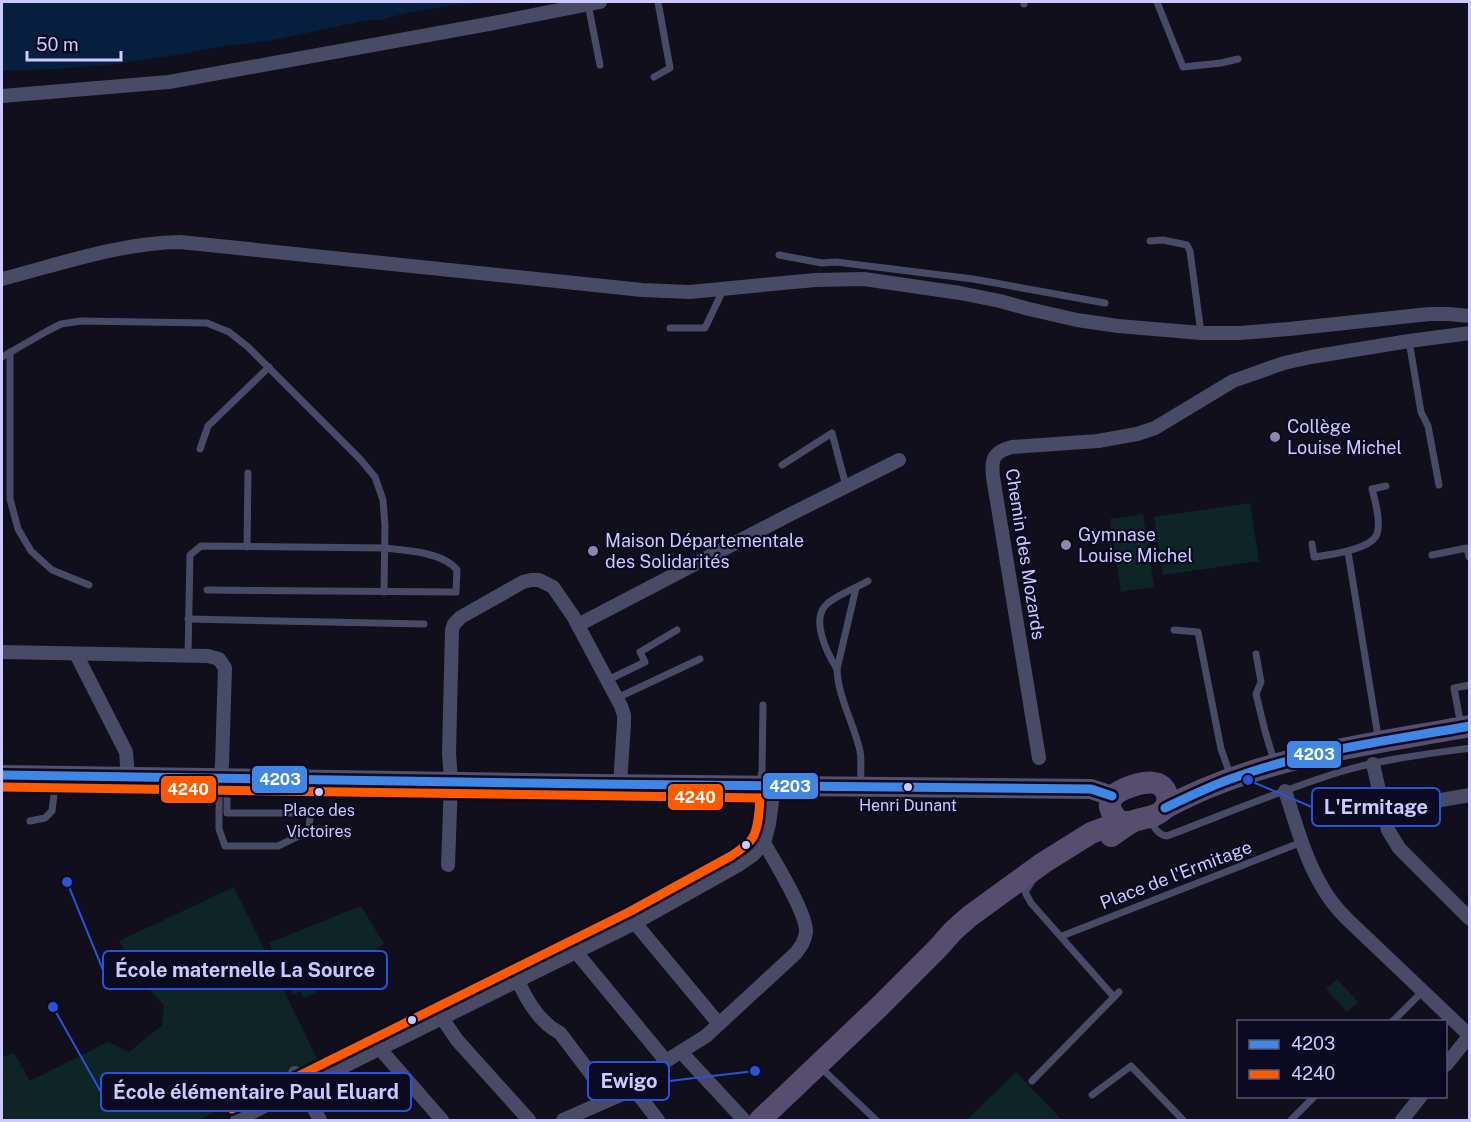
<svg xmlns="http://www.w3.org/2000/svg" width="1471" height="1122" font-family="'Public Sans',sans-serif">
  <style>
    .green { fill: #0d2625 }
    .water { fill: #071f3f }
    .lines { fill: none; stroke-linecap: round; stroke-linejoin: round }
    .lane { stroke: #494a65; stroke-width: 7 }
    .street { stroke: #494a65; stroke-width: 14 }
    .secondary { stroke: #50506f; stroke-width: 20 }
    .primary { stroke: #574d6f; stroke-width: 22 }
    .bus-1-casing { stroke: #0c0a20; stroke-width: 14 }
    .bus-2-casing { stroke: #0c0a20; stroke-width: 14 }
    .bus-1 { stroke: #4086e4; stroke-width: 9 }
    .bus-2 { stroke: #ff5a00; stroke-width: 9 }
    .poi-dot { fill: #8a88af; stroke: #0c0a20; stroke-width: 2 }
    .bus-dot { fill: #cbc9ff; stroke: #0c0a20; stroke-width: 2 }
    .labels { text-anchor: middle; stroke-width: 4.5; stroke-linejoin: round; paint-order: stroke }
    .bus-label { font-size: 16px; fill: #cbc9ff; stroke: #0c0a20 }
    .poi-label { font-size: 18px; fill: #cbc9ff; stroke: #0c0a20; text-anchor: start }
    .street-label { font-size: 18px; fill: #cbc9ff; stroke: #0c0a20 }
    .leader { fill: none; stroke: #2654da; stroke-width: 2 }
    .callout-dot { fill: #2654da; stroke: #0c0a20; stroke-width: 2 }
    .callout { fill: #0c0a20; stroke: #2654da; stroke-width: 2 }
    .callout-label { font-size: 20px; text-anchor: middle; font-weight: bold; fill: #cbc9ff }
    .line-badge { stroke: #0c0a20; stroke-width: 2 }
    .badge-label { font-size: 16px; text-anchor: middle; font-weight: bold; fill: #fff }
  </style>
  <rect width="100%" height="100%" fill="#100f1b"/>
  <g class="green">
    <polygon points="1250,503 1259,561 1163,575 1154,517"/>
    <polygon points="1143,514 1154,587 1121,592 1110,519"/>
    <polygon points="234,887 317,1059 199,1120 2,1120 2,1057 14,1053 30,1081 108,1042 129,1052 162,1025 164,1005 146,986 119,941"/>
    <polygon points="361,906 384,944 312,985 316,992 304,998 301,991 293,995 269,943"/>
    <polygon points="1337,979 1358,1002 1347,1012 1326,989"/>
    <polygon points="1016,1072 1062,1120 967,1120"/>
  </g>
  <polygon class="water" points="2,2 499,2 455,5 411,12 379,20 367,20 269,41 224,46 182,54 116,64 58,69 2,71"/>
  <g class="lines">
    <g class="lane">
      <polyline points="1024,2 1024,4"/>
      <polyline points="1157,2 1183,67 1221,63 1238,59"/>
      <polyline points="588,4 600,65"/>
      <polyline points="654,77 670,68 658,2"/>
      <polyline points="1150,241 1163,240 1187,245 1190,251 1201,333"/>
      <polyline points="779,255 822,263 836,262 973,279 1105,303"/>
      <polyline points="670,328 705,328 724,288"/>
      <polyline points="1409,341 1421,412 1428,426 1439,485"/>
      <polyline points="10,352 10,499 18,529 31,551 52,570 89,585"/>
      <polyline points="2,357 49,330 61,324 81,321 207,323 229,332 248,347 360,459 375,477 383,500 385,526 384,592"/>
      <polyline points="200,449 208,426 269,367"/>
      <polyline points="782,465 832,433 846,486"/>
      <path d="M1312 544 1314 557C1329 555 1368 550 1376 536 1382 525 1375 500 1372 489L1386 486"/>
      <polyline points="247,547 248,473"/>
      <polyline points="1348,552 1377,730"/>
      <polyline points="1432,555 1467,548 1469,557"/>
      <path d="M856 588 837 669C838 698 854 723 860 751 862 761 860 774 861 784"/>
      <polyline points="188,619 424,624"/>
      <polyline points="1174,630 1198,632 1221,749 1229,771"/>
      <polyline points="1256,654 1261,682 1256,694 1265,731 1272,754"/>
      <path d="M188 656 190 555 201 546 384 548C405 550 443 552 457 570L456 592 207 590"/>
      <path d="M837 669C827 653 810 619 827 604 835 596 856 588 868 581"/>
      <polyline points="608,680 645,662 640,652 677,630"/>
      <polyline points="617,698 700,659"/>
      <polyline points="1459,715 1454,688 1470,685"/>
      <polyline points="219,781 219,829 225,846 278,846 309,831 310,816 306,813 227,813 227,780"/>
      <polyline points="760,783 762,771 763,705"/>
      <path d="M1150 820C1154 827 1158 835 1167 836 1225 814 1284 789 1343 771 1384 759 1427 754 1470 748"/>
      <polyline points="30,821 45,818 52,811 56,778"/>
      <polyline points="1032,881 1025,892 1031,903 1114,997"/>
      <polyline points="1062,936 1302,842"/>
      <polyline points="1392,1022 1423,991"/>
      <polyline points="819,1066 876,1120"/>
      <polyline points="1032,1081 1119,992"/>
      <polyline points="1092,1095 1131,1066 1183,1120"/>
      <polyline points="1291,1120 1315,1096"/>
    </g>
    <g class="street">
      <polyline points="2,96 169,82 494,23 600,2"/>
      <path d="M2 279C60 264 119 243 180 242L642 290 690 292 815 280 864 279 960 293 1000 301 1029 309 1077 320 1118 326 1201 333H1240L1289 329 1429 314H1448L1470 316"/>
      <polyline points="578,625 787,516 899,460"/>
      <polyline points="2,652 208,656 219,659 225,668 222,764 220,778"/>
      <polyline points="76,654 126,752 128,777"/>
      <path d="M1039 758 993 477C991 459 993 452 1012 447L1098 441 1137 434 1155 428 1233 381 1284 363 1311 357 1409 341 1470 333"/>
      <polyline points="1373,764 1388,830 1399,848 1470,919"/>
      <path d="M1285 791C1296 823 1304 856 1321 885 1328 898 1337 909 1347 919L1469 1035"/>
      <polyline points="1383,810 1470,795"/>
      <polyline points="448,865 451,782 449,753 452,630 454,624 461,617 523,582 531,580 539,580 553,587 573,616 621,706 624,715 624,724 620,784"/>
      <polyline points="635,923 719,1024"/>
      <polyline points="576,952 666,1061"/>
      <path d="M518 981C527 1001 540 1023 560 1033L610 1099"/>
      <polyline points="442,1018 457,1040 529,1120"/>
      <polyline points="380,1049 442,1120"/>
      <polyline points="681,1052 744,1120"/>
      <polyline points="1446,1065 1470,1035"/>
      <polyline points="295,1073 320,1120"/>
      <polyline points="634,1089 658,1120"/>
      <polyline points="237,1120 302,1087 635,923 737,866 753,855 764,843 769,824 774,786"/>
      <path d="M563 1120 634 1089 666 1061 706 1036 796 953C801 946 805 941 806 932 807 914 774 860 764 843"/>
      <polyline points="1402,1120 1421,1096"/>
    </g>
    <polyline class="secondary" points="2,775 598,784 1091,789 1112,796"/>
    <g class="primary">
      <path d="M1165 808C1258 757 1366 745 1470 726"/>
      <path d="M1111 836C1117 832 1124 827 1130 823 1140 817 1155 819 1164 809 1167 806 1168 799 1167 795 1163 778 1144 782 1132 786 1111 793 1101 804 1120 822H1132"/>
      <polyline points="760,1120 880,1006 938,948 953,931 970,916 1043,863 1091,833 1120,822"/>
    </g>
    <defs>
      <g id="bus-1">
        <polyline points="2,775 598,784 1091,789 1112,796"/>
        <path d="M1165 808C1188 797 1212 785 1236 777 1311 750 1392 740 1470 726"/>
      </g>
      <path id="bus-2" d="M2 787 760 798C759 810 759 826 753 837 749 845 738 851 731 856L629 912 232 1109"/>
    </defs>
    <use href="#bus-1" class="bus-1-casing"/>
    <use href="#bus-2" class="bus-2-casing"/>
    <use href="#bus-1" class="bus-1"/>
    <use href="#bus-2" class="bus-2"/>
  </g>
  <g class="poi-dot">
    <circle cx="1275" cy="437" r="6"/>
    <circle cx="1066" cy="545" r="6"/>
    <circle cx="593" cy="551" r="6"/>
  </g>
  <g class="bus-dot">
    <circle cx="908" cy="787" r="5"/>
    <circle cx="319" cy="792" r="5"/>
    <circle cx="746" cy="845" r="5"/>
    <circle cx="412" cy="1020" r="5"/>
  </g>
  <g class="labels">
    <g class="bus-label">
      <text x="908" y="811">Henri Dunant</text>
      <text x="319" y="816">Place des<tspan x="319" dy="21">Victoires</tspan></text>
    </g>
    <g class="poi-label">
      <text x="1287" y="433">Collège<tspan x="1287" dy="21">Louise Michel</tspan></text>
      <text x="1078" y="541">Gymnase<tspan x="1078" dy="21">Louise Michel</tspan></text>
      <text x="605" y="547">Maison Départementale<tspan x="605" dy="21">des Solidarités</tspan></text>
    </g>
    <g class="street-label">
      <text transform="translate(1025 554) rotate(81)" y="6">Chemin des Mozards</text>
      <text transform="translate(1176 875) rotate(-21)" y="6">Place de l'Ermitage</text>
    </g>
  </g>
  <path class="leader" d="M1248 780L1312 807M67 882L103 970M755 1071L669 1081M53 1007L101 1092"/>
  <g class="callout-dot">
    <circle cx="1248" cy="780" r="6"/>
    <circle cx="67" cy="882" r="6"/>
    <circle cx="755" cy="1071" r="6"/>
    <circle cx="53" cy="1007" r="6"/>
  </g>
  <g class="callout">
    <rect x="1312" y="788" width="128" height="38" rx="6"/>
    <rect x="103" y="951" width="284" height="38" rx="6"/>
    <rect x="588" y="1062" width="81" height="38" rx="6"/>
    <rect x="101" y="1073" width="310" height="38" rx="6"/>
  </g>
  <g class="callout-label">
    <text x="1376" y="814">L'Ermitage</text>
    <text x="245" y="977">École maternelle La Source</text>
    <text x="629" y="1088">Ewigo</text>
    <text x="256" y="1099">École élémentaire Paul Eluard</text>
  </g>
  <g class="line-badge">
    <rect x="1286" y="740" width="56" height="29" rx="6" fill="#4086e4"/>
    <rect x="251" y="765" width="57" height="29" rx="6" fill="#4086e4"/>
    <rect x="762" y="772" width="57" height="28" rx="6" fill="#4086e4"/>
    <rect x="160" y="775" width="57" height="29" rx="6" fill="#ff5a00"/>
    <rect x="667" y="783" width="57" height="28" rx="6" fill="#ff5a00"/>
  </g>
  <g class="badge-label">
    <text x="1314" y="760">4203</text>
    <text x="280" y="785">4203</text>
    <text x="790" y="792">4203</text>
    <text x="188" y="795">4240</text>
    <text x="695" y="803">4240</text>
  </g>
  <rect width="1471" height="1122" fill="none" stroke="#cbc9ff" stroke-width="6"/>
  <rect x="1237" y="1020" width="210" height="78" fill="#0c0a20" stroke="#585679" stroke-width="1.5"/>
  <rect x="1249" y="1040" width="30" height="9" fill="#4086e4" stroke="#585679" stroke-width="1.5"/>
  <text x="1291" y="1050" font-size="18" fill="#cbc9ff">4203</text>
  <rect x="1249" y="1070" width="30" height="9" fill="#ff5a00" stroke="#585679" stroke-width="1.5"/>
  <text x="1291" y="1080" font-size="18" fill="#cbc9ff">4240</text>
  <path d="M27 51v9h94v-9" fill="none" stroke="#cbc9ff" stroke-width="3"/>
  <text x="36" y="51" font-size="18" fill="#cbc9ff" stroke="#0c0a20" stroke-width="4.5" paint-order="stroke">50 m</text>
</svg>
